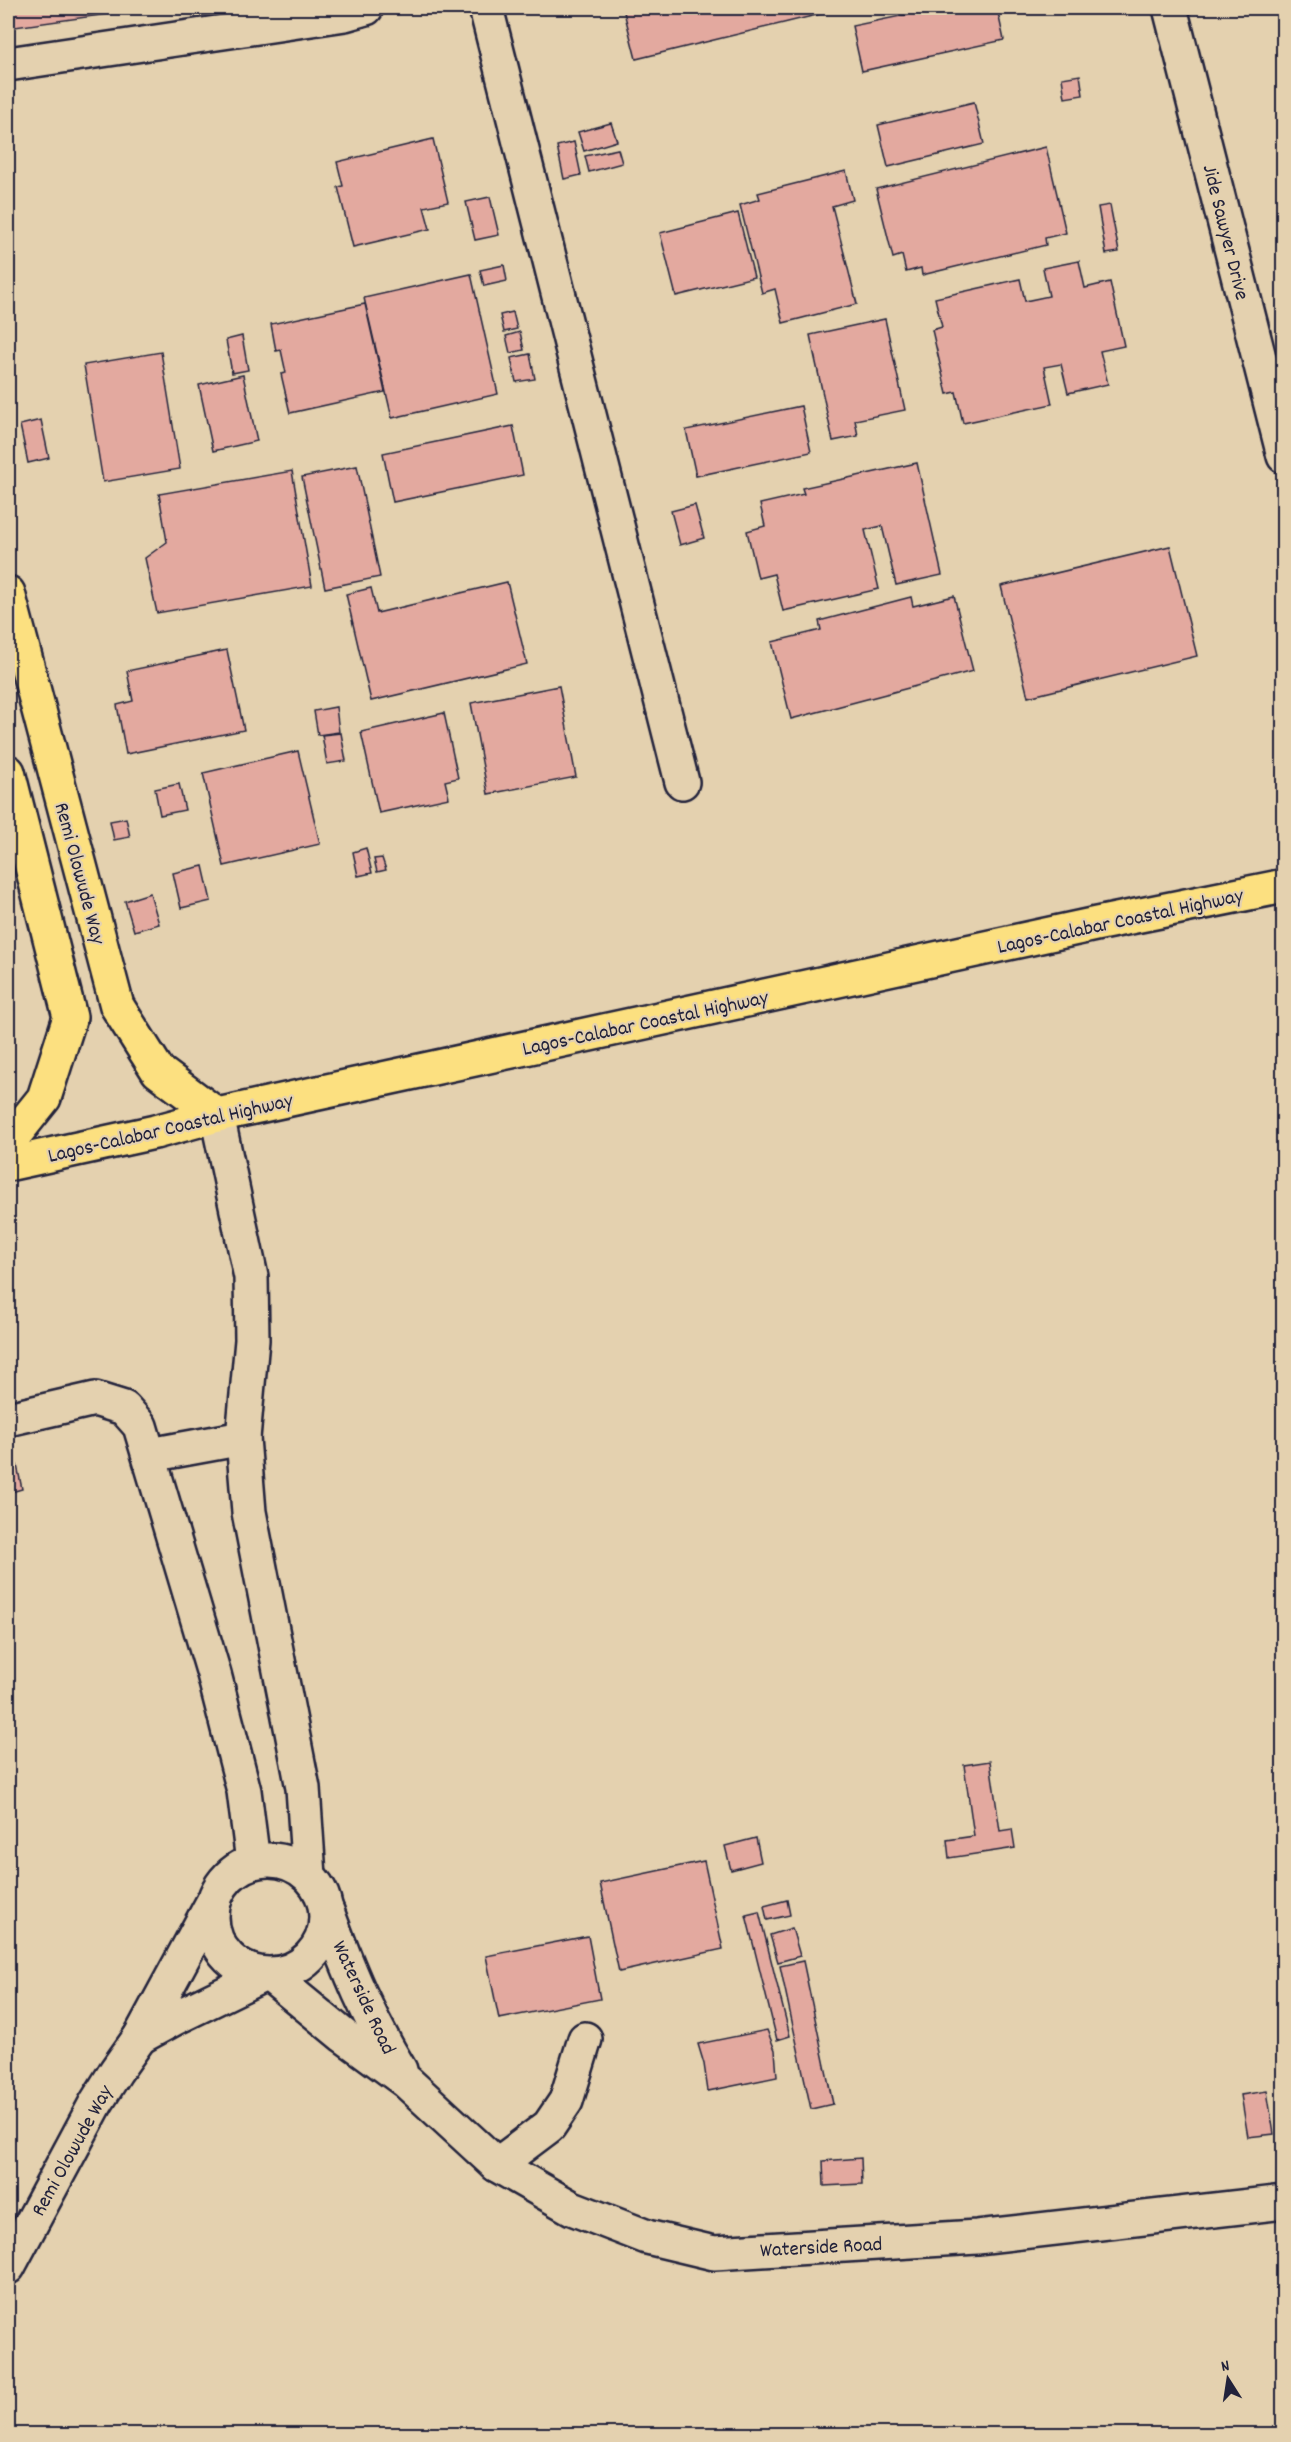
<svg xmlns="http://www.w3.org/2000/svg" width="1291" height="2442" font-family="Dekko,sans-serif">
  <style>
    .building { fill: #e3a99f; stroke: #22223b; stroke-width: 1.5 }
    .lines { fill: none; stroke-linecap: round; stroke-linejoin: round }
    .minor-casing { stroke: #22223b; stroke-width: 38 }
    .major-casing { stroke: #22223b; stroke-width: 38 }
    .highway-casing { stroke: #22223b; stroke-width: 38 }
    .minor { stroke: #e4d1af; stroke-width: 33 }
    .major { stroke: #fce080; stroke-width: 33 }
    .highway { stroke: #fce080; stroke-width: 33 }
    .labels { text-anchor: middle; stroke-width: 4.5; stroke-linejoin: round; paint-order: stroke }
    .street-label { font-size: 21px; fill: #22223b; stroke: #e4d1af }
  </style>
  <rect width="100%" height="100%" fill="#e4d1af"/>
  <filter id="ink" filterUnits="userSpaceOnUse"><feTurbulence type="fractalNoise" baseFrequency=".0167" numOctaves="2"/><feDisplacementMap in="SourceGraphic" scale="12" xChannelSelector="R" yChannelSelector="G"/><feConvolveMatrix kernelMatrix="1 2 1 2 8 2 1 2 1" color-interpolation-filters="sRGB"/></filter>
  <g filter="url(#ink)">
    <g class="building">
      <polygon points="8,8 151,8 8,28"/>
      <polygon points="418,8 444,8 420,13"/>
      <polygon points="623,8 845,8 636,59"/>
      <polygon points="939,8 997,8 1004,40 862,71 852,26"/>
      <polygon points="1080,75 1083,95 1065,98 1062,78"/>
      <polygon points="974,102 984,144 888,167 878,125"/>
      <polygon points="611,123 617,141 584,151 578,132"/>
      <polygon points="433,139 448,202 424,207 430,229 353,247 338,187 343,186 337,162"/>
      <polygon points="574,142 581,175 564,179 557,146"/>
      <polygon points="1046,147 1066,233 1045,238 1046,245 922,275 921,268 906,272 902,255 893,258 876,189"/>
      <polygon points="618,149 622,163 589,172 585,156"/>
      <polygon points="846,171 853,200 832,206 857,304 783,323 775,289 762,293 740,205 760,199 758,193"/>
      <polygon points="490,197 499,235 475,240 466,202"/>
      <polygon points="1110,205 1119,252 1106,254 1098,207"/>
      <polygon points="738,213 754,277 676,296 660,233"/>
      <polygon points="1079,261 1085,288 1110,282 1124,346 1100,351 1108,384 1068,393 1061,364 1044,367 1052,404 963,423 956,392 947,394 932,330 942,327 935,298 1020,279 1025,301 1049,296 1043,268"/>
      <polygon points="504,265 507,281 484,286 480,270"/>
      <polygon points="471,274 498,394 392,418 364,298"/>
      <polygon points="365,304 385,392 290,413 281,374 286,373 281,350 276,351 271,324"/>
      <polygon points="513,312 517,329 504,332 500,315"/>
      <polygon points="885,319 905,410 855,420 858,436 833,441 810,335"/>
      <polygon points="520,332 524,350 510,353 506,336"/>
      <polygon points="242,336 248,370 232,373 226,340"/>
      <polygon points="161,352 180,469 103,482 84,365"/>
      <polygon points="530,354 535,379 516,382 511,358"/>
      <polygon points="243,375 257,441 213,451 199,385"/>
      <polygon points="801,406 811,452 696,476 686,430"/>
      <polygon points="41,420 49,458 28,463 20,425"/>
      <polygon points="513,426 523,475 393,502 383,453"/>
      <polygon points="917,463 942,575 896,585 882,526 865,530 879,589 783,611 774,574 758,578 747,531 765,526 760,504 804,494 802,488"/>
      <polygon points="357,466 380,577 325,588 302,477"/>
      <polygon points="292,471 312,586 157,613 145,558 167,542 159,494"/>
      <polygon points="695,505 704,538 680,545 671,511"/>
      <polygon points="1170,546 1197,656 1028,697 1001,586"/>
      <polygon points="507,582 527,664 371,701 346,594 371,588 377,613"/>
      <polygon points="954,596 973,671 791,719 772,642 821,630 819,621 911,597 913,606"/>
      <polygon points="227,650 244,730 126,754 117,705 133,701 127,671"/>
      <polygon points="559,686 576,777 488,794 471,703"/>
      <polygon points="336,707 339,732 318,735 314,711"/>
      <polygon points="444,713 458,778 445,781 449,798 379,813 361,732"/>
      <polygon points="341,733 346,761 327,764 322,735"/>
      <polygon points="298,751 320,844 224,866 203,773"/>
      <polygon points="179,784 185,810 160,815 155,789"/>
      <polygon points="126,818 130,837 114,840 110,821"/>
      <polygon points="366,848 372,873 358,876 353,852"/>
      <polygon points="382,858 386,870 377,872 374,859"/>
      <polygon points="203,866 211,901 181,908 173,873"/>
      <polygon points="150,893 159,924 134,931 125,901"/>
      <polygon points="11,1451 15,1465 17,1465 22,1489 8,1493 8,1452"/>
      <polygon points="990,1761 1000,1831 1012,1829 1015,1848 949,1858 947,1840 974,1836 964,1765"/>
      <polygon points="756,1838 761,1862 731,1870 725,1846"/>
      <polygon points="704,1861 723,1949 619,1972 600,1883"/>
      <polygon points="787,1900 790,1915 767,1920 764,1906"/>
      <polygon points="759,1912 790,2036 777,2040 746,1915"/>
      <polygon points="792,1928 800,1956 778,1962 770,1935"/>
      <polygon points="588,1936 600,1999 499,2019 486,1956"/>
      <polygon points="803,1961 833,2104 811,2109 780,1966"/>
      <polygon points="767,2030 775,2050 777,2077 708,2091 704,2064 698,2044"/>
      <polygon points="1267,2091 1274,2134 1248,2137 1241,2095"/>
      <polygon points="861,2158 862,2184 824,2186 823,2161"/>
    </g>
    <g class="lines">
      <defs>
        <g id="minor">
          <polyline points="486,8 682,782"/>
          <polyline points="1170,8 1284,456"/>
          <polyline points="8,64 345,14 366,8"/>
          <polyline points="217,1115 251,1277 252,1340 243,1438 249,1512 303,1788 309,1876"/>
          <polyline points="8,1419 95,1399 124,1408 140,1426 214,1674 244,1791 253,1862"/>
          <polyline points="150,1455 243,1438"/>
          <circle cx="269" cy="1917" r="57"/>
          <path d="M327 1911C348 1969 368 2017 400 2070"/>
          <polyline points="271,1976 344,2036 407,2082 497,2165 572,2208 647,2237 714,2253 977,2237 1284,2202"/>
          <polyline points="140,2037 173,2019 261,1976"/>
          <polyline points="497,2165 549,2126 566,2101 585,2039"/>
          <polyline points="8,2267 96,2103 116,2071 140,2037 213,1902"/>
        </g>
        <g id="major">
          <polyline points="8,593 117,1006 158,1071 217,1115"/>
          <polyline points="8,772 70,1017 44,1098 8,1143"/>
        </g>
        <polyline id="highway" points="8,1164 155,1132 217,1115 1096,924 1284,886"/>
      </defs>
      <use href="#minor" class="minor-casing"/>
      <use href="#major" class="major-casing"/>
      <use href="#highway" class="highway-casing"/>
      <use href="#minor" class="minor"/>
      <use href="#major" class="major"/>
      <use href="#highway" class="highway"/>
    </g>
  </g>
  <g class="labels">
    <g class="street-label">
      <text transform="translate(1227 232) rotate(76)" y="7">Jide Sawyer Drive</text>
      <text transform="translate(81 873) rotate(75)" y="7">Remi Olowude Way</text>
      <text transform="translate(1120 920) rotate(-12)" y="7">Lagos-Calabar Coastal Highway</text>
      <text transform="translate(645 1022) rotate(-12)" y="7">Lagos-Calabar Coastal Highway</text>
      <text transform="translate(170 1127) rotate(-13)" y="7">Lagos-Calabar Coastal Highway</text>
      <text transform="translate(365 1997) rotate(65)" y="7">Waterside Road</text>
      <text transform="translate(71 2150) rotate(-61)" y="7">Remi Olowude Way</text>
      <text transform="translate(821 2246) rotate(-3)" y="7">Waterside Road</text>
    </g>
  </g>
  <rect width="1291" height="2442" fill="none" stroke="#e4d1af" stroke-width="30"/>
  <rect x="15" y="15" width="1261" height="2412" fill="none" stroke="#22223b" stroke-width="2" filter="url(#ink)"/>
  <g transform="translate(1228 2379) rotate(348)" stroke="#e4d1af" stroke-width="4.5" paint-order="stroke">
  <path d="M0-4.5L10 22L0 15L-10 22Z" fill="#22223b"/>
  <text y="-9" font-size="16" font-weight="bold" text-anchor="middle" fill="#22223b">N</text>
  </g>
</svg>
